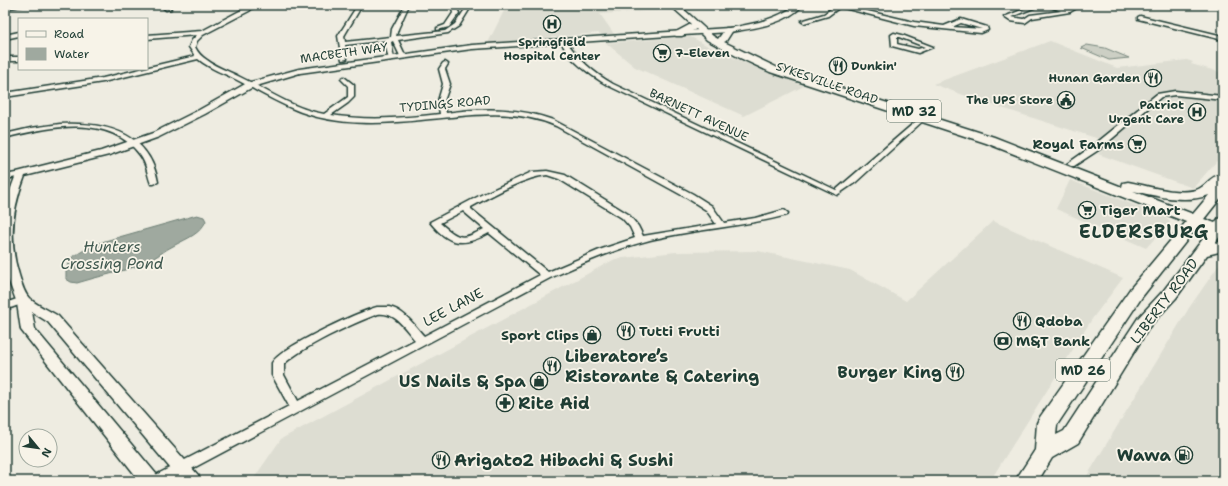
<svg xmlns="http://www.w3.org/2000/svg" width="1228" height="486" font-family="'Shantell Sans',sans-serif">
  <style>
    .built { fill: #ddddd2 }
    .green { fill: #cccfc4; stroke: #76867c }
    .water { fill: #9fa99f; stroke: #6c7e74 }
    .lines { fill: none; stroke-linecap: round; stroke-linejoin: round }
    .minor-casing { stroke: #1f3d34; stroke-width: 3 }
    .tertiary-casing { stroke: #1f3d34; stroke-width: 3 }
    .primary-casing { stroke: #1f3d34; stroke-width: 3 }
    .minor { fill: #f7f3e8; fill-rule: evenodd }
    .tertiary { fill: #f7f3e8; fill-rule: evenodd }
    .primary { fill: #f7f3e8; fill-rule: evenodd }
    .labels { text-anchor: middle; stroke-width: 3.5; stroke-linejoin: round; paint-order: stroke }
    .far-poi-label { font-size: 12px; font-weight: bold; fill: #1f3d34; stroke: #f7f3e8; text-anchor: end }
    .far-street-label { font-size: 12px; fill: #1f3d34; stroke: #f7f3e8 }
    .shield { fill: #f7f3e8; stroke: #60746a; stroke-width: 1 }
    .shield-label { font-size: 13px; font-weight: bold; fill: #1f3d34 }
    .poi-label { font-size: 14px; font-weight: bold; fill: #1f3d34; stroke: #f7f3e8; text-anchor: start }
    .street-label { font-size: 14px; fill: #1f3d34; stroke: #f7f3e8 }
    .water-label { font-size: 15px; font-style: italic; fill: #3f584f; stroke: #f7f3e8 }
    .near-poi-label { font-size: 17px; font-weight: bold; fill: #1f3d34; stroke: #f7f3e8; text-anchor: start }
    .district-label { font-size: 18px; font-weight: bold; letter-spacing: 1px; fill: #1f3d34; stroke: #f7f3e8 }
  </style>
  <rect width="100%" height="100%" fill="#eeece1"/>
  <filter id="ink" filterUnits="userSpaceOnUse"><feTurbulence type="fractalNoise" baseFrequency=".025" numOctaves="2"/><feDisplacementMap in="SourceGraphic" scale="8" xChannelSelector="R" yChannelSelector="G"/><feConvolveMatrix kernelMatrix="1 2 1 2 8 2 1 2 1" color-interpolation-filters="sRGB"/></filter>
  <g filter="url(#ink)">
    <g class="built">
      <polygon points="507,5 655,5 659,10 600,14 614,34 602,35 598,33 488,43"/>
      <polygon points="691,37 719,52 804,86 744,116 635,67 606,43"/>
      <polygon points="1050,41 1117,68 1187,60 1193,62 1191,64 1223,73 1223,154 1193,188 1098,154 1144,112 1135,110 1099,139 980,101 933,84"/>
      <polygon points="1070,180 1165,217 1170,222 1146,248 1056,209"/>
      <polygon points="993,221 1123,278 1092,319 990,481 252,481 281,439 615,259 676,252 758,251 850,270 906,301"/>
      <polygon points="1223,259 1223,481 1084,481 1189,308"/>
    </g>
    <polygon class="green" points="1087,45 1105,48 1129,58 1109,60 1081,48"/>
    <path class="water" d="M197 215 204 217 206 221C200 234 188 238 175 245 164 250 155 259 143 264 122 272 99 276 77 283L71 282 66 279V272L71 258 91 246 105 241Z"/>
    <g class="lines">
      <defs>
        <g id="minor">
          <polygon points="15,5 26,5 5,9 5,7"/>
          <polygon points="160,5 165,5 171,9 166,10"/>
          <path d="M251 5H256L249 11 203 35 197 41 195 47C198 53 202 57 207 60 217 68 229 71 240 77 267 90 293 109 324 114L348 97V86L341 79 344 77 354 85V97L348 103 331 115C367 121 404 118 440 114L438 101 443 84 439 69 443 63 445 62 448 64 445 69 450 84 444 101 446 113C482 108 518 107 553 120L693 194 712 206 724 223 755 218 784 210 788 213 787 215C742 227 695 229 650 240 615 249 583 263 550 278L169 481H150L152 477 289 406 272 375V363C281 347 358 312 377 307 381 307 385 307 389 307 404 310 414 325 424 336L540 275 489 233C464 247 449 246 430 222L481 195 532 172 547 171 565 175 628 214 638 226 643 236 716 224 706 210 687 198 556 126C512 107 468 116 421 120 382 124 339 126 301 112 280 104 261 93 241 82 227 74 211 70 198 59L103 82 5 97V93L103 78 195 56 189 47 192 40 197 35 147 39V35L202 31ZM547 175 559 179 622 218 630 227 635 238 602 249 548 272 471 209V207C491 196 525 177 547 175ZM463 211 484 229C461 241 459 239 440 223ZM378 314C396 312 405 329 415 340L298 401 284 375V364C304 346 351 324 378 314Z"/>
          <polygon points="405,5 409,5 398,29 396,36 445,31 455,24 468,5 472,5 459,26 448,33 398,40 406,57 405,58 401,58 393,41 391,42 394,59 389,60 385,42 387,40 345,45 347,59 342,60 338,36 357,6 361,7 344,36 345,42 391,37 392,29"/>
          <polygon points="451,5 455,5 459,13 449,27 437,30 437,28 445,25 453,13"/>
          <path d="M834 5H842L914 22 944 26 961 19 987 27 988 30 981 33 914 26 840 7 828 16 804 23 801 21 824 14 835 6ZM961 23 982 29 952 27Z"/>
          <path d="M1034 5H1041L1011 17 1024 19 1030 15 1061 11 1046 5C1053 5 1060 9 1066 9 1071 9 1075 5 1082 5L1070 12 1032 18 1025 23 1010 21 1004 17Z"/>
          <polygon points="1140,16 1223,36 1223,40 1138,19 1138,17"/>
          <polygon points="19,32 19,36 5,39 5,35"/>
          <path d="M894 33 902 35 933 47 918 53 892 46 891 35ZM897 37H899L925 47 918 49 897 44Z"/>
          <path d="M562 40H566C577 59 594 73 613 84L836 190 921 117 923 116 926 118 856 182 837 195 609 86C596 79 562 56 562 40Z"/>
          <rect x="5" y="57" width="14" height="4"/>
          <polygon points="1175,91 1223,96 1223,100 1175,95 1161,97 1100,149 1074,166 1071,166 1067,164 1094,145 1157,94"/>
          <path d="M60 124C104 122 149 131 158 182L154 184H151C147 174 147 164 140 155 109 113 48 127 5 138V134L31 128Z"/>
          <polygon points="21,172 24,172 25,174 24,176 5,179 5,175"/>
          <polygon points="23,297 27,298 28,300 27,302 5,310 5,303"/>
        </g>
        <path id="tertiary" d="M796 5H803C785 25 754 28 729 32L472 49 300 73 253 87 205 114 159 137 109 155 25 176C12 209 8 241 19 275 21 282 24 293 29 298 36 305 49 310 58 316L198 475 201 481H181L48 322 32 312 35 329 157 475 160 481H140L21 330 17 303 5 271V204L17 172 101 151 153 133 199 110 247 83 299 69 472 45 729 28C753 24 776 20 796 5Z"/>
        <path id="primary" d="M670 5H679L713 36 718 39 726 28H732L733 30 726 41 724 42 778 68 994 137 1122 187 1123 183 1128 182C1149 186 1175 195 1196 190 1207 187 1211 173 1223 176V195L1204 219 1215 223 1218 219 1223 218V232L1215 243 1223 241V251L1207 255 1176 298 1150 326 1078 443 1052 458 1038 481H1015L1035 450 1037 423 1040 417 1130 289 1186 222 986 143 770 72 740 58 707 40 696 29 682 36H676L674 34 676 32 691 24ZM1133 191C1158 196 1184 204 1209 195L1193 214ZM1198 226 1209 231 1164 290 1138 318 1064 431 1056 435 1057 425 1142 297Z"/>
      </defs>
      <use href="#minor" class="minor-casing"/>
      <use href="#tertiary" class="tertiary-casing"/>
      <use href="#primary" class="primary-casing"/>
      <use href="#minor" class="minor"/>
      <use href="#tertiary" class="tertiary"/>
      <use href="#primary" class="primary"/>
    </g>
  </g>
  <defs>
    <symbol id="hospital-ring" viewBox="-11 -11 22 22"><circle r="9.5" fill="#f7f3e8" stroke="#1f3d34" stroke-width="1.5"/><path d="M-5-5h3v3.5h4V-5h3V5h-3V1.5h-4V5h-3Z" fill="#1f3d34"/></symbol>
    <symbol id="supermarket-ring" viewBox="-11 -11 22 22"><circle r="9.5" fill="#f7f3e8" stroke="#1f3d34" stroke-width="1.5"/><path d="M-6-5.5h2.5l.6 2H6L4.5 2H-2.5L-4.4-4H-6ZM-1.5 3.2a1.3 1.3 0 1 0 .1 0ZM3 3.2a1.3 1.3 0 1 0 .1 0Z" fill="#1f3d34"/></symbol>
    <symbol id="restaurant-ring" viewBox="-11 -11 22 22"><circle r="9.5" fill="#f7f3e8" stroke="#1f3d34" stroke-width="1.5"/><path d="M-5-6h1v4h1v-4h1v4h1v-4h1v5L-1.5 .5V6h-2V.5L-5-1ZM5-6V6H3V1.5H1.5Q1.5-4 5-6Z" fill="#1f3d34"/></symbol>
    <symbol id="civic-ring" viewBox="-11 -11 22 22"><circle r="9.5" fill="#f7f3e8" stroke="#1f3d34" stroke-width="1.5"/><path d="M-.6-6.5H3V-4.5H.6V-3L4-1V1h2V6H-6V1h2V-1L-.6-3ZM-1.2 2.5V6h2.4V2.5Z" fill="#1f3d34"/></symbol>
    <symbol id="shop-ring" viewBox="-11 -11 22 22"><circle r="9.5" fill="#f7f3e8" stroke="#1f3d34" stroke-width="1.5"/><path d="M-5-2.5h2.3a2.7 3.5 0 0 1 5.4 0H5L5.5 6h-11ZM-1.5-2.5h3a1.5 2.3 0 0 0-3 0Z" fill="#1f3d34"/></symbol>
    <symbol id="bank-ring" viewBox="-11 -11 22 22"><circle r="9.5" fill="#f7f3e8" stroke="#1f3d34" stroke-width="1.5"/><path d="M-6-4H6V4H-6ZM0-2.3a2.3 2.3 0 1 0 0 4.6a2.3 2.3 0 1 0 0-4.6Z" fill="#1f3d34"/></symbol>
    <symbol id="pharmacy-ring" viewBox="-11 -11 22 22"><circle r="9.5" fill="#f7f3e8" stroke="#1f3d34" stroke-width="1.5"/><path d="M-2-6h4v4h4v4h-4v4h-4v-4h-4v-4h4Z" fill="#1f3d34"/></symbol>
    <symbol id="fuel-ring" viewBox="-11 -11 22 22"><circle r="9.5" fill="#f7f3e8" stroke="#1f3d34" stroke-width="1.5"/><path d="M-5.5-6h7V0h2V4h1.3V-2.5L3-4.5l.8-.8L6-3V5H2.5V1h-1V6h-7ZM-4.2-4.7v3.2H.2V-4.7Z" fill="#1f3d34"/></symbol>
  </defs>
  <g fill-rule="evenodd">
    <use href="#hospital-ring" x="542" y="14" width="20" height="20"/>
    <use href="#supermarket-ring" x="652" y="43" width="20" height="20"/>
    <use href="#restaurant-ring" x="828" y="56" width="20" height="20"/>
    <use href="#restaurant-ring" x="1143" y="68" width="20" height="20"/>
    <use href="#civic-ring" x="1056" y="90" width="20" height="20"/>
    <use href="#hospital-ring" x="1187" y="102" width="20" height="20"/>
    <use href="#supermarket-ring" x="1127" y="134" width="20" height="20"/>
    <use href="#supermarket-ring" x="1077" y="200" width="20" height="20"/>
    <use href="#restaurant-ring" x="1012" y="311" width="20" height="20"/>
    <use href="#restaurant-ring" x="616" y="321" width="20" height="20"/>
    <use href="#shop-ring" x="582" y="325" width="20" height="20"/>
    <use href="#bank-ring" x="993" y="331" width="20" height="20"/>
    <use href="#restaurant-ring" x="542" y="356" width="20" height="20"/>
    <use href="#restaurant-ring" x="945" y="362" width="20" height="20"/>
    <use href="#shop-ring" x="529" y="371" width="20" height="20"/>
    <use href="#pharmacy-ring" x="495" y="393" width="20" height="20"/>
    <use href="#fuel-ring" x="1174" y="445" width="20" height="20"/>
    <use href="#restaurant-ring" x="431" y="450" width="20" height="20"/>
  </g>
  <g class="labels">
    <g class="far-poi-label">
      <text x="552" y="46" text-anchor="middle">Springfield<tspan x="552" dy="14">Hospital Center</tspan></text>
      <text x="675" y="57" text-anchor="start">7-Eleven</text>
      <text x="851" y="70" text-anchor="start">Dunkin'</text>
      <text x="1140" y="82">Hunan Garden</text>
      <text x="1053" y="104">The UPS Store</text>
      <text x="1184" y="109">Patriot<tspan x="1184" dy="14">Urgent Care</tspan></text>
    </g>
    <g class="far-street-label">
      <text transform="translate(344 53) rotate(-8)" y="4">MACBETH WAY</text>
      <text transform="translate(827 83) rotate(19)" y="4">SYKESVILLE ROAD</text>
      <text transform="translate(445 104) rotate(-5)" y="4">TYDINGS ROAD</text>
      <text transform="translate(699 115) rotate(25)" y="4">BARNETT AVENUE</text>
    </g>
    <g class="shield">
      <rect x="887" y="100" width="54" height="22" rx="3"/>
      <rect x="1056" y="359" width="54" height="22" rx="3"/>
    </g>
    <g class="shield-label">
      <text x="914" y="116">MD 32</text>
      <text x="1083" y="375">MD 26</text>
    </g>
    <g class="poi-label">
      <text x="1124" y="149" text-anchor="end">Royal Farms</text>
      <text x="1100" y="215">Tiger Mart</text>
      <text x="1035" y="326">Qdoba</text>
      <text x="639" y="336">Tutti Frutti</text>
      <text x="579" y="340" text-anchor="end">Sport Clips</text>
      <text x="1016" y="346">M&amp;T Bank</text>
    </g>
    <g class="street-label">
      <text transform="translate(1164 301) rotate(-53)" y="5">LIBERTY ROAD</text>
      <text transform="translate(453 307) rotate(-28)" y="5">LEE LANE</text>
    </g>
    <g class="water-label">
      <text x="112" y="252">Hunters<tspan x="112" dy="17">Crossing Pond</tspan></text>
    </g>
    <g class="near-poi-label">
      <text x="565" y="362">Liberatore’s<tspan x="565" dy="20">Ristorante &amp; Catering</tspan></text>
      <text x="942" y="378" text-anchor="end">Burger King</text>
      <text x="526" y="387" text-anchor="end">US Nails &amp; Spa</text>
      <text x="518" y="409">Rite Aid</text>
      <text x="1171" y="461" text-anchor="end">Wawa</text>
      <text x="454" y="466">Arigato2 Hibachi &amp; Sushi</text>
    </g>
    <g class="district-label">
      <text x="1144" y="238">ELDERSBURG</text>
    </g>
  </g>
  <rect width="1228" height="486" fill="none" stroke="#f7f3e8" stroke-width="20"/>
  <rect x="10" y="10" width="1208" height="466" fill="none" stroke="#1f3d34" stroke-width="1.5" filter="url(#ink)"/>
  <rect x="18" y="18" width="130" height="52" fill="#f7f3e8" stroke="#a1aaa0"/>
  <rect x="26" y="31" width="20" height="6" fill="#f7f3e8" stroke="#a1aaa0"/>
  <text x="54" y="38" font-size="12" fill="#1f3d34">Road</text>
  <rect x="26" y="48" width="20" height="12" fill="#9fa99f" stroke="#a1aaa0"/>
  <text x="54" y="58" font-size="12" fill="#1f3d34">Water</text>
  <g transform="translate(38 448) rotate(119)"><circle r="19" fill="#f7f3e8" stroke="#a1aaa0"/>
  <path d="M0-3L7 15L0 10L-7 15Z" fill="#1f3d34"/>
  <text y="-6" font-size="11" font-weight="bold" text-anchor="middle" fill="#1f3d34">N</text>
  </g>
</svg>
